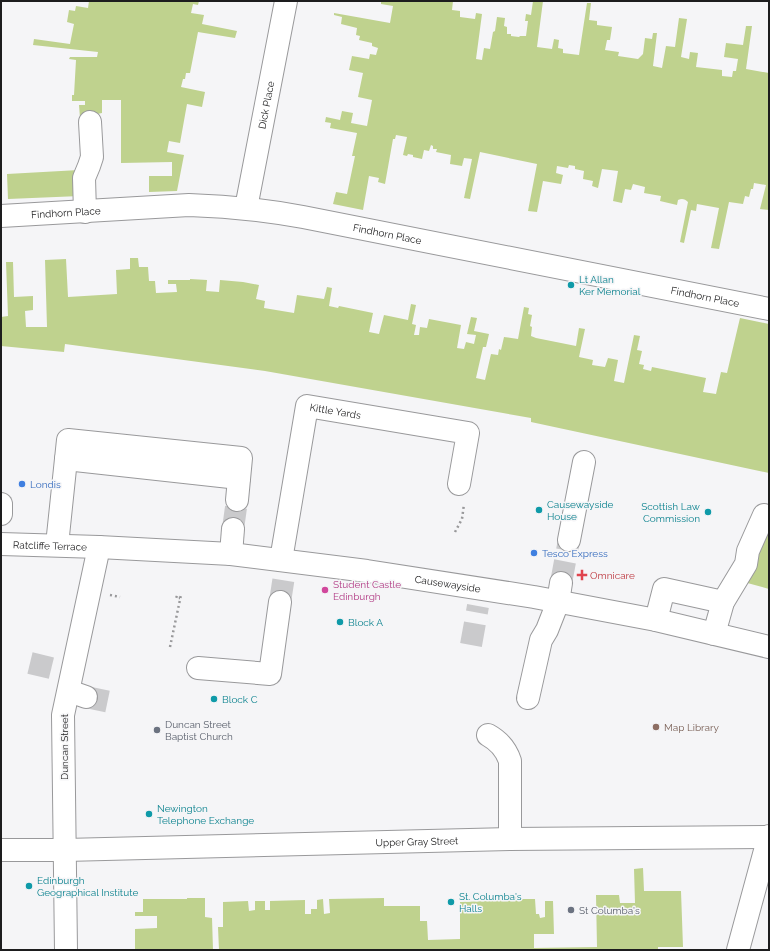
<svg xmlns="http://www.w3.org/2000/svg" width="770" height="951" font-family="Raleway,sans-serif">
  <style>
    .green { fill: #bfd28e }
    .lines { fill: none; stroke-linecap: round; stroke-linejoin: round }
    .minor-tunnel { stroke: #cacacc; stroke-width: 22; stroke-dasharray: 22 11; stroke-linecap: butt }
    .minor-casing { stroke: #99999b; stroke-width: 24 }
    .path { stroke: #98989a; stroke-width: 2.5; stroke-dasharray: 2 3; stroke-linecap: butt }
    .minor { stroke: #fff; stroke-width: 22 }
    .culture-dot { fill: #0f9aa8; stroke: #f5f5f7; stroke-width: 1.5 }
    .shop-dot { fill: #3f7fe0; stroke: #f5f5f7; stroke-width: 1.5 }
    .health-dot { fill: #e0444e; stroke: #f5f5f7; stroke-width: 1.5 }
    .hotel-dot { fill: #d1479c; stroke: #f5f5f7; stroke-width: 1.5 }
    .education-dot { fill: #8d6e63; stroke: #f5f5f7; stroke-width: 1.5 }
    .worship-dot { fill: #6b7280; stroke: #f5f5f7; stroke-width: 1.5 }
    .labels { text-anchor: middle; stroke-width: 3; stroke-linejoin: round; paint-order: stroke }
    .street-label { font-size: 10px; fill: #1d1d1e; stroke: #f5f5f7 }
    .culture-label { font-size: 10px; fill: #0d838f; stroke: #f5f5f7; text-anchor: start }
    .shop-label { font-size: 10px; fill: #366cbe; stroke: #f5f5f7; text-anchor: start }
    .health-label { font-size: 10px; fill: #be3a42; stroke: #f5f5f7; text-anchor: start }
    .hotel-label { font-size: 10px; fill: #b23c85; stroke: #f5f5f7; text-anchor: start }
    .worship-label { font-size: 10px; fill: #5b616d; stroke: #f5f5f7; text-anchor: start }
    .education-label { font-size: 10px; fill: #785e54; stroke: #f5f5f7; text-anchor: start }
  </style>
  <rect width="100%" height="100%" fill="#f5f5f7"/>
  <g class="green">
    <path d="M89 1H199L198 5 193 4 191 13 204 15 202 24 237 31 235 38 198 32 190 73H186L185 79H183L181 87 205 92 202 107 187 104 180 143 169 141 167 152 184 155 177 191 149 192V176H172V162L121 163V100H102V113C92 114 87 124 81 131L79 105H85V101H72V95H74L76 60 69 59 70 57H97L98 52 33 45 34 39 70 44 74 24 67 22 69 10 75 11 76 6 88 8Z"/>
    <path d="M381 1H453L452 10 460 11V17L475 19 476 13 482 14 476 59 482 60 484 48 490 49 493 32 495 31 497 17 505 18 504 26 507 27V34H511V36L519 37 520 36H526L528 21H525L526 14 531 15 533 1H543L537 47 552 49 554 39 559 40 558 48 563 49V53L579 55 587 3H591L589 20 597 21V25L612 27 610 40H607L605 50 619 52 618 56 638 59 643 54 645 38 652 39 653 33H657L653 66 662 68 666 46 675 47 679 18 687 19 681 57 689 59 690 52 698 53 696 67 722 70V76L732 77 733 71H736L738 59 724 57 726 43 743 45 746 26H752L746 69 769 73V210L760 209 766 185 754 183 753 189H751L749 197 745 196 743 204 729 202 719 249 711 248 719 208 697 204 696 211 691 210 684 243 680 242 688 202C685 199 682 198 678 200L677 205 660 201 661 196 644 193 645 187 633 184 631 190 625 189 622 203 613 201 618 171 602 169 598 188 592 186 593 181 583 179 584 171 575 169V166L569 165 568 168 557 166 556 173 563 175 561 184 543 181 537 212 528 211 537 164 480 152 470 199 464 198 472 159 464 158 462 166 450 164 451 155 436 152 437 149H433V146L431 145 429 151 424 150 422 159 413 157V155L408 154 407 156 403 155 407 137 396 135 395 139H393L385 184 378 182 379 178 369 176 363 210 333 204 336 192 347 194 355 156H352L357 133 330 128 331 123 325 122 326 117 340 120 342 111 353 113 351 123 367 126 372 100 358 97 363 73 349 70 352 56 369 59 370 54 376 55 378 48 372 46V43L359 40 360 36 356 35 357 28 341 24 342 17 334 15V13L390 23 393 6 381 4Z"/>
    <polygon points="79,170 80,196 8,199 7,174"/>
    <polygon points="130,258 138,258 139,267 148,267 149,281 155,281 156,293 177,292 176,284 168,284 168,280 190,280 190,279 207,280 206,291 219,292 220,280 243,282 259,285 256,299 265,301 264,308 294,313 297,295 324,299 327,287 332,288 329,306 338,308 339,306 373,313 369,332 379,334 384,315 408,320 411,304 416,305 412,324 416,325 414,335 419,335 420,327 427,328 429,319 461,325 457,348 464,349 466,342 474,344 476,335 467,334 471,317 477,318 474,331 489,334 486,347 483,347 476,378 485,380 491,354 498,355 499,349 501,350 504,337 518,339 524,307 529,308 528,314 532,315 530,326 532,327 531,336 536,338 576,346 579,328 585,329 579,357 593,360 592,365 605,367 608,358 618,360 614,381 624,383 634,335 640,336 637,350 642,351 639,364 644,365 643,369 651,371 652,367 706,378 703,392 716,394 721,372 727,373 740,318 769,324 769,473 531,422 531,418 265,371 65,344 64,352 1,346 1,317 8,316 6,262 13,262 14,297 33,296 33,310 25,311 26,327 47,327 45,260 66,259 68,297 117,294 116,270 130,269"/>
    <polygon points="769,532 769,589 740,581"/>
    <polygon points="643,868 644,891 681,891 683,947 658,947 658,950 219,950 218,927 223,927 223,902 248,901 249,911 255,910 255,901 265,901 265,910 270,910 270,901 305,900 305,914 311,914 311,909 317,909 317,900 323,899 324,914 330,913 329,899 384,898 384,906 420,906 420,921 427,921 428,940 460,939 460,902 491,901 491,898 516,897 517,899 535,899 536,914 539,914 540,918 545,917 545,901 553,901 554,934 534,934 534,948 597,947 596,895 619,895 620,903 635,903 634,869"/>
    <polygon points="187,898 205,898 205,917 212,918 213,950 135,950 135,929 157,928 157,916 135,916 135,912 143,912 143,899 187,899"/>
  </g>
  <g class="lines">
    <g class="minor-tunnel">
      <polyline points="233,529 237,500"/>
      <polyline points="561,583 569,540"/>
      <polyline points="280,602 284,576"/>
      <polyline points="471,645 478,606"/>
      <polyline points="30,663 59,670"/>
      <polyline points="86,697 115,703"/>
    </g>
    <defs>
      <g id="minor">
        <path id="s1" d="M246 208 286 1"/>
        <polyline points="85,212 84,178 89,166 92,157 90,122"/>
        <path id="s2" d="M1 216 189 205C227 206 265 210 303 217L769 309"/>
        <polyline points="66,459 239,478"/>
        <polyline points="1,514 1,504"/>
        <polyline points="569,540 584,462"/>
        <path id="s3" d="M1 544 99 547 231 554 367 571 534 597 656 620 769 647"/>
        <polyline points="57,545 68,440 241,458 237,500"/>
        <polyline points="231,554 233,529"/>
        <path id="s4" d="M281 560 307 406 468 433 459 484"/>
        <polyline points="656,620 664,589 723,602"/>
        <polyline points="714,634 723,602 746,564 748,551 764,515"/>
        <polyline points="198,668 270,674 280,602"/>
        <polyline points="69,691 86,697"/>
        <polyline points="528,698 541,640 547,630 558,602 561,583"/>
        <path d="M488 735C499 741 506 749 510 761V839"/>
        <path id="s5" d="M1 850H65L510 839 769 837"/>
        <polyline points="66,950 63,715 99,547"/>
        <polyline points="738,950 769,836"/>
      </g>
    </defs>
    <use href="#minor" class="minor-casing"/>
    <g class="path">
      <polyline points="455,532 462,519 464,504"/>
      <polyline points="110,595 120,597"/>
      <polyline points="177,596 176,598 180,598"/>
      <polyline points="170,647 181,595"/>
    </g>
    <use href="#minor" class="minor"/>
  </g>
  <g class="culture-dot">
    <circle cx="571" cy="285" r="4"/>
    <circle cx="539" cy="510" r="4"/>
    <circle cx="708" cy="512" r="4"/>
    <circle cx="340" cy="622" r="4"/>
    <circle cx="214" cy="699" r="4"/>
    <circle cx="149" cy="814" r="4"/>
    <circle cx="29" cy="886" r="4"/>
    <circle cx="451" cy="902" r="4"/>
  </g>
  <g class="shop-dot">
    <circle cx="22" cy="484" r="4"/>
    <circle cx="534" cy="553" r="4"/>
  </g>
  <path class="health-dot" d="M580 569h4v4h4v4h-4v4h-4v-4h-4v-4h4z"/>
  <circle class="hotel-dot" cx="325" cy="590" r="4"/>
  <circle class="education-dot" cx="656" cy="727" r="4"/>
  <g class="worship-dot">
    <circle cx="157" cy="730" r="4"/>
    <circle cx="571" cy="910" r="4"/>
  </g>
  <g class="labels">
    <g class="street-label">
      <text dy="4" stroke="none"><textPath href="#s1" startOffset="105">Dick Place</textPath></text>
      <text dy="4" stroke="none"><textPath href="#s2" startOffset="65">Findhorn Place</textPath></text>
      <text dy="4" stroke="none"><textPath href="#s2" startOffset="389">Findhorn Place</textPath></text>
      <text dy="4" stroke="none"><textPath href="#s2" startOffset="713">Findhorn Place</textPath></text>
      <text dy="4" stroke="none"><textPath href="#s4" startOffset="185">Kittle Yards</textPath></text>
      <text dy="4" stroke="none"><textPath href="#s3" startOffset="49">Ratcliffe Terrace</textPath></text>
      <text dy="4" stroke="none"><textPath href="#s3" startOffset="449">Causewayside</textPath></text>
      <text transform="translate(64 747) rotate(-90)" y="4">Duncan Street</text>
      <text dy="4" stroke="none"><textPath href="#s5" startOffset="416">Upper Gray Street</textPath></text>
    </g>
    <g class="culture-label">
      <text x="579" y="283">Lt Allan<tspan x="579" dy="12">Ker Memorial</tspan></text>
      <text x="547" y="508">Causewayside<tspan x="547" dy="12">House</tspan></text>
      <text x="700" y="510" text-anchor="end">Scottish Law<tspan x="700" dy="12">Commission</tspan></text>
      <text x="348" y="626">Block A</text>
      <text x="222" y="703">Block C</text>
      <text x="157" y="812">Newington<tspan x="157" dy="12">Telephone Exchange</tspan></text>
      <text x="37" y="884">Edinburgh<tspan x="37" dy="12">Geographical Institute</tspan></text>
      <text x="459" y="900">St. Columba's<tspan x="459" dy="12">Halls</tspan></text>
    </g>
    <g class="shop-label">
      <text x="30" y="488">Londis</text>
      <text x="542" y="557">Tesco Express</text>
    </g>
    <g class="health-label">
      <text x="590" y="579">Omnicare</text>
    </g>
    <g class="hotel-label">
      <text x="333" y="588">Student Castle<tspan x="333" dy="12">Edinburgh</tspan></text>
    </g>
    <g class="worship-label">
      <text x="165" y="728">Duncan Street<tspan x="165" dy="12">Baptist Church</tspan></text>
      <text x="579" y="914">St Columba's</text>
    </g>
    <g class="education-label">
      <text x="664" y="731">Map Library</text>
    </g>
  </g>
  <rect width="770" height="951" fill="none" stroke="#1d1d1e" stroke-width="4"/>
</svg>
